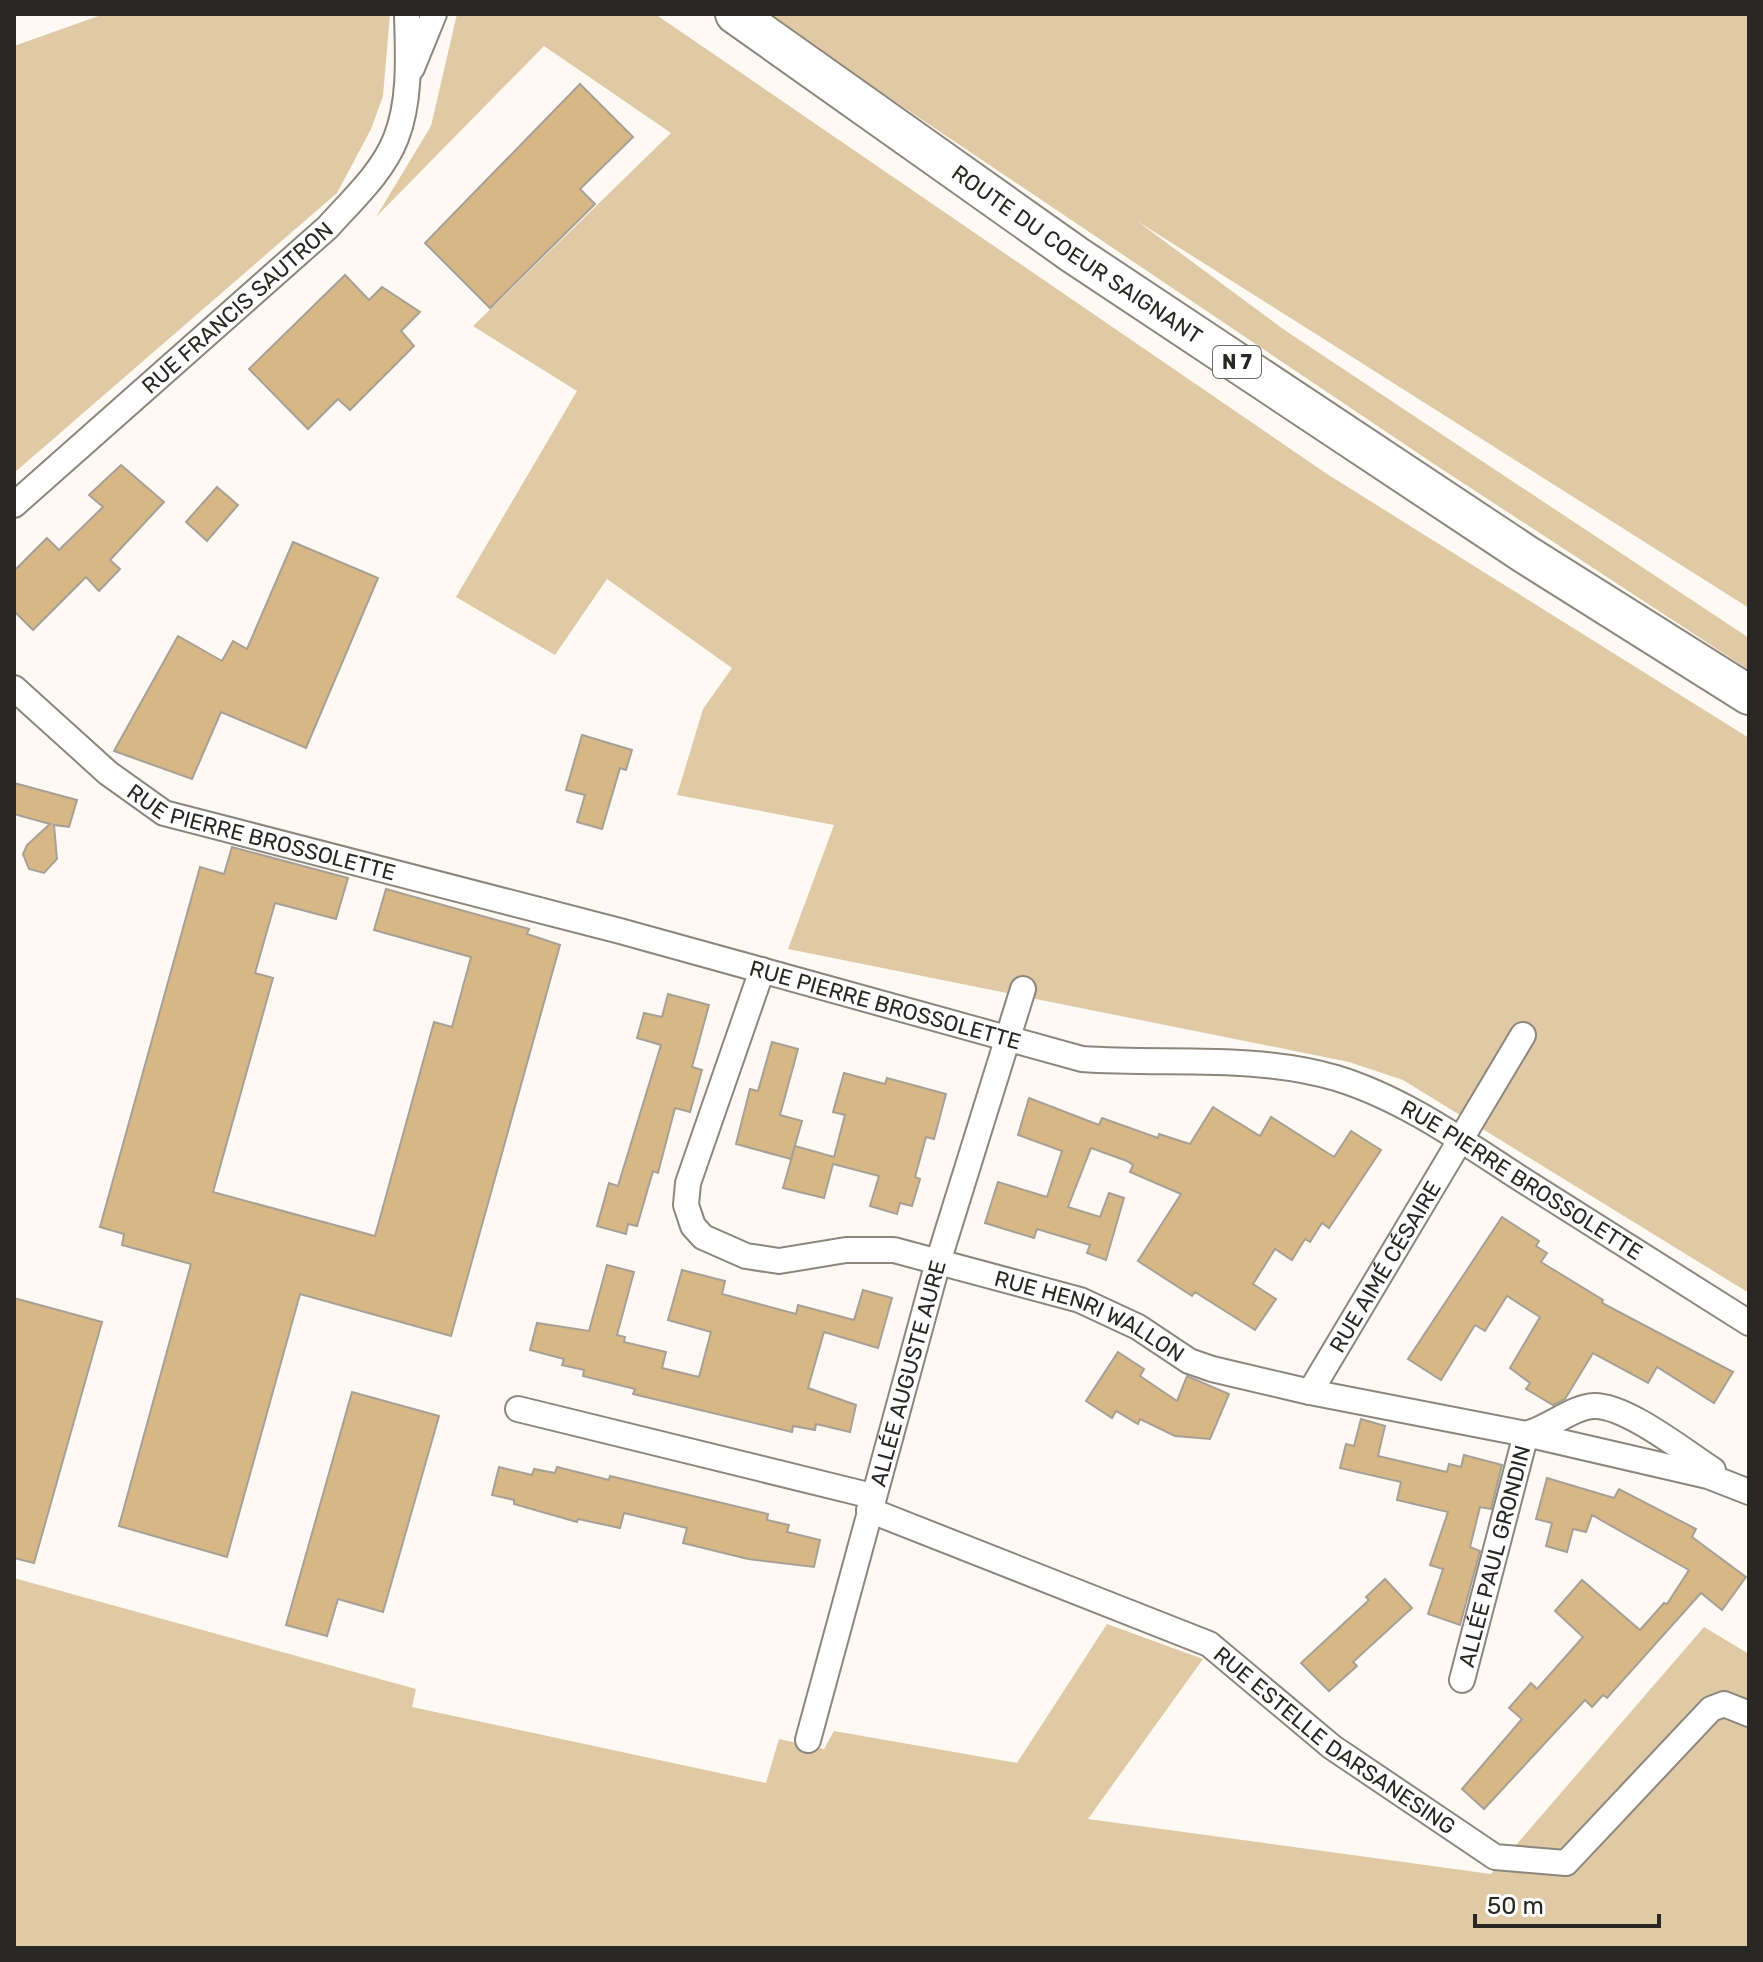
<svg xmlns="http://www.w3.org/2000/svg" width="1763" height="1962" font-family="Rubik,sans-serif">
  <style>
    .green { fill: #e0c9a5 }
    .building { fill: #d6b785; stroke: #a7a096; stroke-width: 2 }
    .lines { fill: none; stroke-linecap: round; stroke-linejoin: round }
    .minor-casing { stroke: #8c867c; stroke-width: 28 }
    .primary-casing { stroke: #8c867c; stroke-width: 42 }
    .minor { stroke: #fff; stroke-width: 24 }
    .primary { stroke: #fff; stroke-width: 38 }
    .labels { text-anchor: middle; stroke-width: 8; stroke-linejoin: round; paint-order: stroke }
    .shield { fill: #fff; stroke: #696865; stroke-width: 2 }
    .shield-label { font-size: 20px; font-weight: bold; fill: #292723 }
    .street-label { font-size: 22px; fill: #292723; stroke: #fff }
  </style>
  <rect width="100%" height="100%" fill="#fefaf3"/>
  <g class="green">
    <polygon points="104,14 390,14 383,96 371,129 337,193 14,473 14,46"/>
    <polygon points="457,14 655,14 1327,474 1749,738 1749,1293 1403,1080 1349,1062 788,949 834,825 677,795 703,709 732,668 607,579 555,655 456,597 577,391 473,326 671,133 544,46 376,217 431,126"/>
    <polygon points="765,14 1749,14 1749,608 1137,221 1286,331 1749,638 1749,670 1434,464"/>
    <polygon points="14,1578 416,1689 412,1707 766,1783 779,1739 824,1749 834,1731 1017,1763 1107,1624 1203,1659 1088,1819 1491,1874 1704,1627 1749,1654 1749,1948 14,1948"/>
  </g>
  <g class="building">
    <polygon points="580,84 633,137 580,189 595,204 490,308 425,243"/>
    <polygon points="345,275 369,300 382,287 420,312 401,331 414,346 350,410 338,399 308,429 249,369"/>
    <polygon points="121,465 164,502 110,560 120,569 99,591 86,577 33,630 14,611 14,571 47,538 59,550 103,507 89,495"/>
    <polygon points="217,487 238,505 207,541 186,522"/>
    <polygon points="293,542 378,578 306,748 221,712 192,779 114,751 178,636 222,661 233,641 247,649"/>
    <polygon points="582,735 632,750 626,770 620,768 602,829 577,822 585,795 566,790"/>
    <polygon points="14,783 77,800 69,827 54,825 57,859 44,873 29,869 23,854 27,845 50,824 14,814"/>
    <polygon points="232,847 348,878 336,919 275,903 255,973 273,978 213,1192 375,1236 434,1022 452,1027 471,957 374,930 386,889 529,929 527,934 560,945 451,1336 300,1294 227,1557 119,1526 191,1264 122,1245 124,1234 100,1227 200,867 224,874"/>
    <polygon points="668,994 709,1005 692,1067 702,1070 690,1112 675,1108 658,1173 653,1171 637,1226 628,1224 626,1234 597,1226 609,1183 618,1186 661,1045 637,1038 644,1013 662,1017"/>
    <polygon points="772,1042 798,1049 780,1115 802,1121 791,1159 736,1144 750,1089 758,1091"/>
    <polygon points="844,1073 885,1084 887,1078 946,1094 934,1139 926,1137 915,1177 920,1179 912,1206 900,1203 897,1214 870,1206 879,1176 833,1164 824,1198 783,1188 795,1146 834,1157 845,1115 833,1112"/>
    <polygon points="1029,1098 1099,1125 1102,1118 1158,1138 1159,1134 1190,1144 1213,1107 1260,1136 1271,1117 1334,1157 1351,1131 1381,1150 1329,1228 1322,1223 1310,1242 1305,1239 1292,1260 1275,1249 1253,1284 1276,1299 1255,1330 1195,1292 1192,1296 1138,1261 1181,1194 1130,1172 1133,1165 1127,1161 1091,1148 1068,1207 1100,1217 1109,1193 1124,1198 1106,1260 1087,1253 1090,1245 1037,1229 1034,1238 985,1223 998,1182 1047,1197 1062,1151 1018,1135"/>
    <polygon points="1502,1217 1539,1241 1536,1246 1547,1253 1541,1262 1603,1300 1602,1303 1733,1372 1714,1403 1657,1367 1648,1383 1593,1353 1565,1399 1553,1405 1526,1389 1530,1383 1510,1368 1540,1317 1507,1296 1485,1331 1475,1325 1441,1380 1408,1359"/>
    <polygon points="607,1265 634,1272 617,1335 625,1337 624,1342 666,1352 662,1368 699,1377 711,1332 668,1320 682,1270 725,1281 722,1294 796,1314 798,1305 854,1320 863,1290 892,1298 878,1348 824,1332 808,1388 856,1405 850,1432 816,1424 815,1430 793,1426 792,1432 633,1394 635,1389 583,1376 584,1370 562,1365 564,1359 530,1350 537,1323 589,1331"/>
    <polygon points="14,1298 102,1322 34,1563 14,1558"/>
    <polygon points="1118,1352 1144,1369 1140,1376 1177,1401 1187,1376 1229,1394 1210,1439 1175,1436 1140,1419 1138,1424 1116,1411 1112,1418 1086,1401"/>
    <polygon points="352,1392 439,1416 383,1612 338,1599 327,1636 286,1625"/>
    <polygon points="1361,1419 1385,1426 1378,1456 1447,1472 1449,1464 1461,1467 1464,1455 1502,1465 1491,1509 1480,1507 1470,1547 1480,1551 1460,1625 1428,1614 1443,1569 1430,1565 1448,1512 1397,1500 1401,1482 1340,1468 1346,1444 1354,1446"/>
    <polygon points="499,1467 532,1475 534,1469 555,1473 557,1467 609,1480 610,1476 768,1514 767,1520 789,1525 787,1532 820,1540 814,1567 748,1559 683,1543 687,1528 624,1513 620,1528 578,1519 577,1522 514,1504 514,1500 492,1495"/>
    <polygon points="1547,1478 1614,1498 1619,1489 1696,1529 1692,1537 1746,1577 1722,1610 1701,1593 1607,1698 1603,1695 1592,1707 1585,1700 1484,1809 1462,1789 1522,1719 1509,1708 1531,1683 1537,1689 1583,1637 1555,1611 1582,1580 1640,1630 1664,1603 1667,1604 1689,1570 1592,1515 1586,1532 1573,1529 1567,1552 1546,1546 1552,1523 1536,1519"/>
    <polygon points="1385,1579 1412,1608 1353,1662 1357,1666 1329,1691 1301,1663 1369,1600 1366,1597"/>
  </g>
  <g class="lines">
    <defs>
      <g id="minor">
        <polyline points="412,68 434,14"/>
        <path id="s1" d="M14 505 328 227C352 200 383 172 396 138 411 100 408 54 407 14"/>
        <path id="s2" d="M14 688 108 773 164 813 620 931 1082 1059C1167 1065 1254 1054 1336 1078 1402 1098 1461 1140 1518 1177 1595 1225 1672 1274 1749 1323"/>
        <path id="s3" d="M762 970 688 1183 686 1205 693 1226 703 1237 746 1256 779 1261 846 1250H894L1080 1300 1138 1327 1189 1361 1212 1369 1310 1392 1526 1434 1708 1476 1749 1492"/>
        <path id="s4" d="M1310 1392 1523 1035"/>
        <polyline points="518,1409 872,1496"/>
        <path id="s5" d="M869 1510 1209 1644 1332 1747 1495 1857 1566 1863 1711 1709 1724 1704 1749 1714"/>
        <path id="s6" d="M1462 1680 1526 1434C1549 1428 1572 1407 1594 1406 1626 1405 1685 1452 1713 1470"/>
        <path id="s7" d="M808 1740 938 1262 1023 989"/>
      </g>
      <g id="primary">
        <path id="s8" d="M735 14 1075 255 1525 554 1749 695"/>
      </g>
    </defs>
    <use href="#minor" class="minor-casing"/>
    <use href="#primary" class="primary-casing"/>
    <use href="#minor" class="minor"/>
    <use href="#primary" class="primary"/>
  </g>
  <g class="labels">
    <rect class="shield" x="1213" y="346" width="48" height="32" rx="6"/>
    <g class="shield-label">
      <text x="1237" y="369">N 7</text>
    </g>
    <g class="street-label">
      <text dy="8" stroke="none"><textPath href="#s8" startOffset="418">ROUTE DU COEUR SAIGNANT</textPath></text>
      <text dy="8" stroke="none"><textPath href="#s1" startOffset="298">RUE FRANCIS SAUTRON</textPath></text>
      <text dy="8" stroke="none"><textPath href="#s2" startOffset="294">RUE PIERRE BROSSOLETTE</textPath></text>
      <text dy="8" stroke="none"><textPath href="#s2" startOffset="942">RUE PIERRE BROSSOLETTE</textPath></text>
      <text dy="8" stroke="none"><textPath href="#s2" startOffset="1614">RUE PIERRE BROSSOLETTE</textPath></text>
      <text dy="8" stroke="none"><textPath href="#s4" startOffset="146">RUE AIMÉ CÉSAIRE</textPath></text>
      <text dy="8" stroke="none"><textPath href="#s3" startOffset="688">RUE HENRI WALLON</textPath></text>
      <text dy="8" stroke="none"><textPath href="#s7" startOffset="380">ALLÉE AUGUSTE AURE</textPath></text>
      <text dy="8" stroke="none"><textPath href="#s6" startOffset="128">ALLÉE PAUL GRONDIN</textPath></text>
      <text dy="8" stroke="none"><textPath href="#s5" startOffset="524">RUE ESTELLE DARSANESING</textPath></text>
    </g>
  </g>
  <rect width="1763" height="1962" fill="none" stroke="#292723" stroke-width="32"/>
  <path d="M1475 1914v12h184v-12" fill="none" stroke="#292723" stroke-width="4"/>
  <text x="1487" y="1914" font-size="24" fill="#292723" stroke="#ffffff" stroke-width="6" paint-order="stroke">50 m</text>
</svg>
